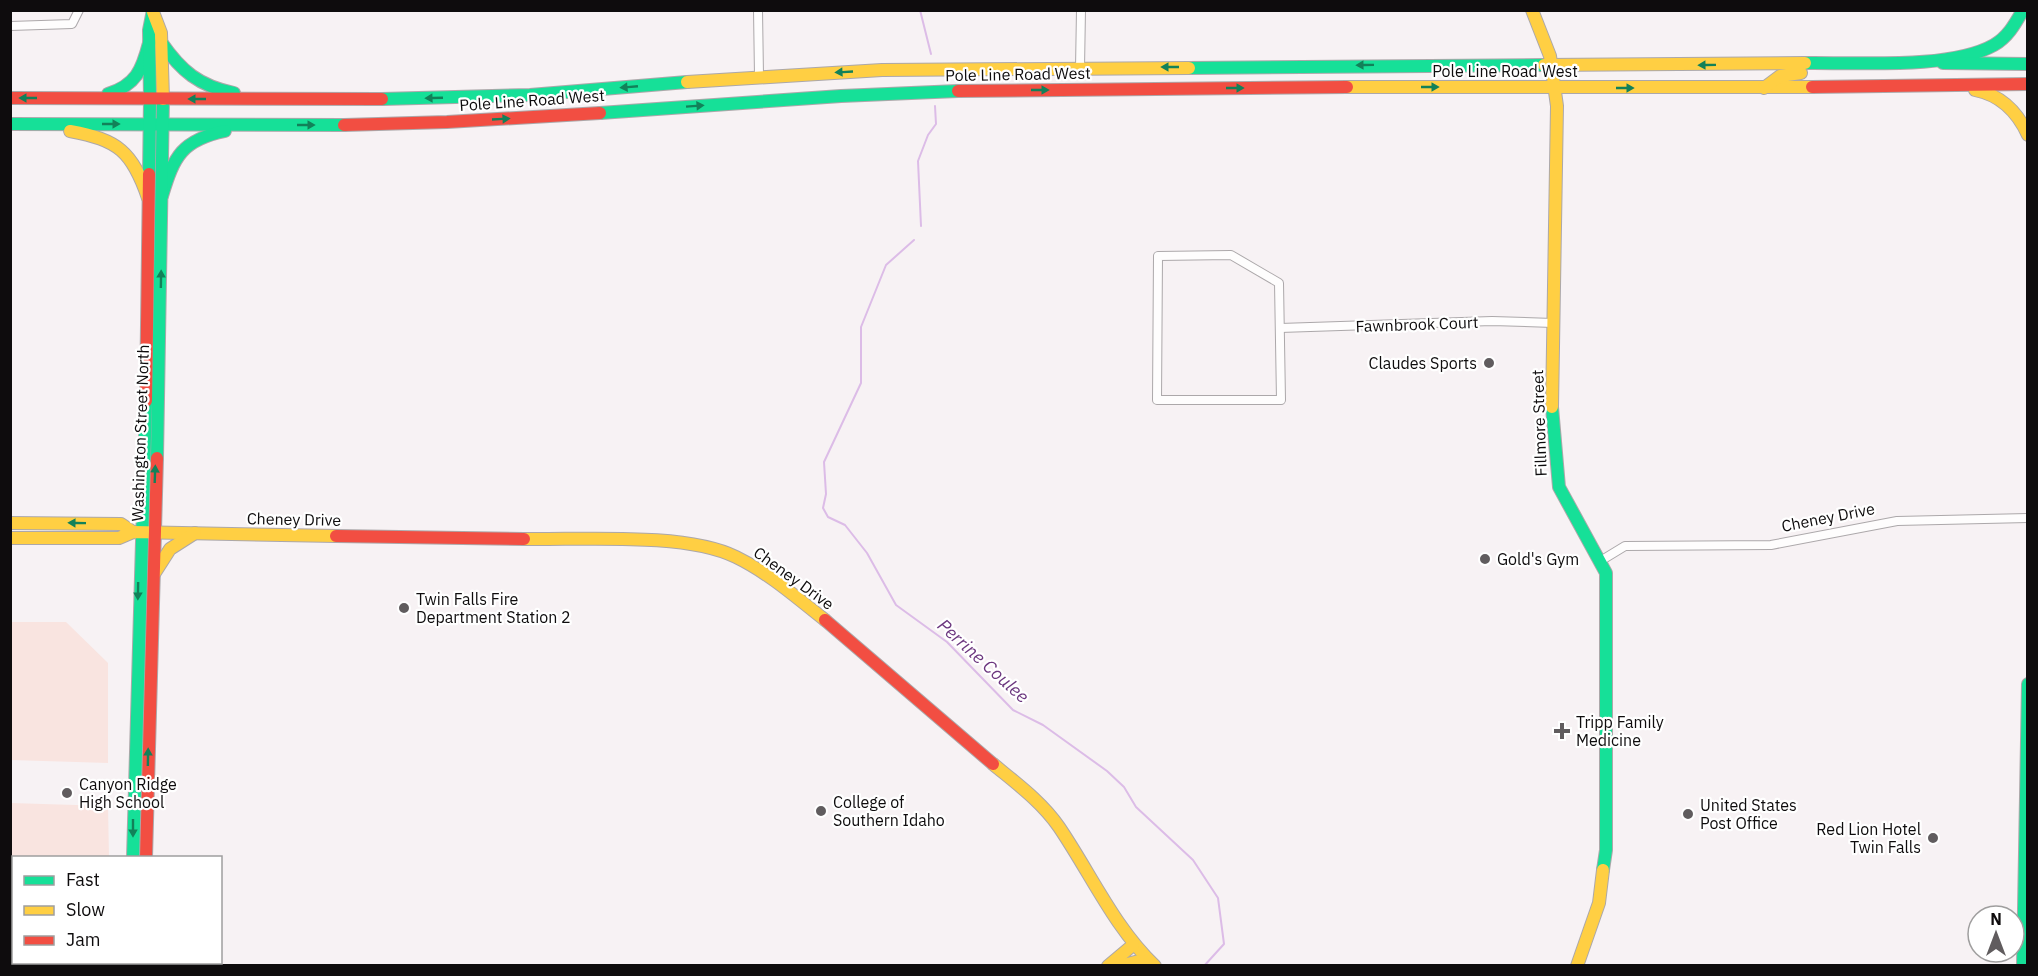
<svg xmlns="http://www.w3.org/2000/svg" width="2038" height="976" font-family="'IBM Plex Sans',sans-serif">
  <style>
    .green { fill: #f9e4e0 }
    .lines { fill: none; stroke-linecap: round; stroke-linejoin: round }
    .stream { stroke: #dcbce7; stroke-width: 2 }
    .street-casing { stroke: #aca8aa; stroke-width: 10 }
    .fast-casing { stroke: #aca8aa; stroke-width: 14 }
    .slow-casing { stroke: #aca8aa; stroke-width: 14 }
    .jam-casing { stroke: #aca8aa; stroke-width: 14 }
    .street { stroke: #fefdfd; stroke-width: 8 }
    .fast { stroke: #16e098; stroke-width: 12 }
    .slow { stroke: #ffcf43; stroke-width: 12 }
    .jam { stroke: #f24e42; stroke-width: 12 }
    .oneway { fill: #128159 }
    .poi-dot { fill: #605c5e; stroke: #fff; stroke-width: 2 }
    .labels { text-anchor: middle; stroke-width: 4.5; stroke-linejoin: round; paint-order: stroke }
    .street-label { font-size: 16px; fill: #0e0c0d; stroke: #fff }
    .poi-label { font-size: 16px; fill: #0e0c0d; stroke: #fff; text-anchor: start }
    .water-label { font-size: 18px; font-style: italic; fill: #6c377f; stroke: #fff }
  </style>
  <rect width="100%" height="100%" fill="#f7f2f4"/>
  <g class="green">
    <polygon points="11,622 66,622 108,663 108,763 11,760"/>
    <polygon points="11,803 108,806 109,857 14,858 13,942 10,942"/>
  </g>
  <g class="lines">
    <g class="stream">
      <polyline points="920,10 931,54"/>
      <polyline points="921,226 918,161 928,135 936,124 935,106"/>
      <polyline points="914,240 886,265 861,327 861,383 824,462 826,494 823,508 828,517 845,525 867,553 896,605 947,642 1013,710 1043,725 1107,771 1124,787 1136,807 1193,860 1218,898 1224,944 1204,966"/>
    </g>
    <defs>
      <g id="street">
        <polyline points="758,10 759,76"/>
        <polyline points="10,26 72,24 79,10"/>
        <polyline points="1080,68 1081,10"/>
        <polygon points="1231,255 1279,283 1281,400 1157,400 1158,256"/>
        <polyline points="1280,328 1492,321 1553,323"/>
        <polyline points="1602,560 1625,546 1771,545 1897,521 2028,518"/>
      </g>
      <g id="fast">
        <path d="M161 42C181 71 199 86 234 93"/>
        <path d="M1805 63C1855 62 1950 70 1994 45 2008 37 2015 24 2023 10"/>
        <polyline points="1943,63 2028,64"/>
        <polyline points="1189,68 1544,65"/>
        <path d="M108 94C136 85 142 70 149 43"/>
        <polyline points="150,99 149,30 153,10"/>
        <polyline points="382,99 530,95 687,82"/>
        <polyline points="600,113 841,96 958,91"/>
        <polyline points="10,124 344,125"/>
        <polyline points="149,174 150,99"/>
        <path d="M162 196C174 156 182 140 225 131"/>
        <polyline points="1552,407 1559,487 1606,573 1606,850 1603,870"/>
        <polyline points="157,458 163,99"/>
        <polyline points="133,858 146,401"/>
        <polyline points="133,962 133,966"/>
        <polyline points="145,962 145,966"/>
        <polyline points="2023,966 2028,684"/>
      </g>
      <g id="slow">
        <polyline points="1532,10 1550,56 1557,106 1552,407"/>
        <polyline points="153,12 161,33 163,99"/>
        <polyline points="1544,65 1805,63"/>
        <polyline points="687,82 882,70 1189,68"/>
        <polyline points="1347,87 1812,87"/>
        <polyline points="1764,88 1780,76 1801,73"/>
        <path d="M1975 90C2001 95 2017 111 2028 135"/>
        <path d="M70 131C118 140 132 151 148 198"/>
        <polyline points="10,523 121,524 133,532"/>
        <polyline points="10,538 119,538 133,532 336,536"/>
        <path d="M524 539C582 540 686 532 736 557 769 573 797 598 825 620"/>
        <polyline points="154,574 170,549 195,533"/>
        <path d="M993 764C1016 783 1042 802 1059 827 1091 874 1114 927 1155 966"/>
        <polyline points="1108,966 1133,945"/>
        <polyline points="1120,966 1139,961 1150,962"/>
        <polyline points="1577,966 1599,903 1603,870"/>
      </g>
      <g id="jam">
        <polyline points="1812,87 2028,84"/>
        <polyline points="958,91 1347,87"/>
        <polyline points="10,98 382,99"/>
        <polyline points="344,125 447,122 600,113"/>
        <polyline points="146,401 149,174"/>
        <polyline points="336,536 524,539"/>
        <polyline points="825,620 993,764"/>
        <polyline points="146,858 157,458"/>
      </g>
    </defs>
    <use href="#street" class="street-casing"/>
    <use href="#fast" class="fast-casing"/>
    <use href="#slow" class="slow-casing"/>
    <use href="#jam" class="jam-casing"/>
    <use href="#street" class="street"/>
    <use href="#fast" class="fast"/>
    <use href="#slow" class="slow"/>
    <use href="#jam" class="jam"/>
  </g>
  <defs><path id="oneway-solid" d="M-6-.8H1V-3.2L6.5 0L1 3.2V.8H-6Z" transform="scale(1.5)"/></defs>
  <g class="oneway">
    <use href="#oneway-solid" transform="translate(1365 65) rotate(179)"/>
    <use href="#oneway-solid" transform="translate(1707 65) rotate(179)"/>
    <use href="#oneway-solid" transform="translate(1170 67) rotate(180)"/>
    <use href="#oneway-solid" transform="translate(844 72) rotate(177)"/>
    <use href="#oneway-solid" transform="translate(629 87) rotate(175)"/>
    <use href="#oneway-solid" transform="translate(1430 87)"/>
    <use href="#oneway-solid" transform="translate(1235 88)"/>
    <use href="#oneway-solid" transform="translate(1625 88)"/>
    <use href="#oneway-solid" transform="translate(1040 90)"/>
    <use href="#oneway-solid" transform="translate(28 98) rotate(-180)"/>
    <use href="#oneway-solid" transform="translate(434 98) rotate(178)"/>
    <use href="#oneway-solid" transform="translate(197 99) rotate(-180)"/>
    <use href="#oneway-solid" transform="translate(695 106) rotate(-4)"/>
    <use href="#oneway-solid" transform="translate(501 119) rotate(-3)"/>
    <use href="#oneway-solid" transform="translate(111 124)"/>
    <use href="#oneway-solid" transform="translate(306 125)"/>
    <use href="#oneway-solid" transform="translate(161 279) rotate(-89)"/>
    <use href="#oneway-solid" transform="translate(155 474) rotate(-88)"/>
    <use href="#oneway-solid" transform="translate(77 523) rotate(-179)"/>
    <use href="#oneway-solid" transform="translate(138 591) rotate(91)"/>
    <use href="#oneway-solid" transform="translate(148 757) rotate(-89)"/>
    <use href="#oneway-solid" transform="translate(133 828) rotate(90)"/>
  </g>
  <g class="poi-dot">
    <circle cx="1489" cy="363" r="6"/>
    <circle cx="1485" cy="559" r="6"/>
    <circle cx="404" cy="608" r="6"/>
    <path d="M1559 722h6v6h6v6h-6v6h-6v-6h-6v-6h6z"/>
    <circle cx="67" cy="793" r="6"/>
    <circle cx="821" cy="811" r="6"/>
    <circle cx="1688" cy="814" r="6"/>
    <circle cx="1933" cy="838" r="6"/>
  </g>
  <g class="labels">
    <g class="street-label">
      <text x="1505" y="77">Pole Line Road West</text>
      <text transform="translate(1018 74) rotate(-1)" y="6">Pole Line Road West</text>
      <text transform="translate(532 100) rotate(-4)" y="6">Pole Line Road West</text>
      <text transform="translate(1417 324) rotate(-2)" y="6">Fawnbrook Court</text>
      <text transform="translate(1539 423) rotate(-92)" y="6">Fillmore Street</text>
      <text transform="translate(140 433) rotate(-88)" y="6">Washington Street North</text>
      <text transform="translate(1828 517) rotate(-11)" y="6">Cheney Drive</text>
      <text transform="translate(294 519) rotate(1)" y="6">Cheney Drive</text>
      <text transform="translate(794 578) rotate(36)" y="6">Cheney Drive</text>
    </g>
    <g class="poi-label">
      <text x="1477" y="369" text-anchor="end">Claudes Sports</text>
      <text x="1497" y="565">Gold's Gym</text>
      <text x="416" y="605">Twin Falls Fire<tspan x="416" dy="18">Department Station 2</tspan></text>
      <text x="1576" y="728">Tripp Family<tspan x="1576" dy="18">Medicine</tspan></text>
      <text x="79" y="790">Canyon Ridge<tspan x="79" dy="18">High School</tspan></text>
      <text x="833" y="808">College of<tspan x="833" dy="18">Southern Idaho</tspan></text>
      <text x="1700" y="811">United States<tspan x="1700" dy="18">Post Office</tspan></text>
      <text x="1921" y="835" text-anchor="end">Red Lion Hotel<tspan x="1921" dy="18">Twin Falls</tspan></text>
    </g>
    <g class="water-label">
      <text transform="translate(983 661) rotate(42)" y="6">Perrine Coulee</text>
    </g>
  </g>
  <rect width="2038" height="976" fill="none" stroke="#0e0c0d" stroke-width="24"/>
  <rect x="12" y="856" width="210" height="108" fill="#ffffff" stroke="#9f9e9e" stroke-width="1.5"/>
  <rect x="24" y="876" width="30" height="9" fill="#16e098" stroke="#9f9e9e" stroke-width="1.5"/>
  <text x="66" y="886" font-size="18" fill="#0e0c0d">Fast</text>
  <rect x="24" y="906" width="30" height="9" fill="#ffcf43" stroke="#9f9e9e" stroke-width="1.5"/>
  <text x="66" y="916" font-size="18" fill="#0e0c0d">Slow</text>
  <rect x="24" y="936" width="30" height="9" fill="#f24e42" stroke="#9f9e9e" stroke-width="1.5"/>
  <text x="66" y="946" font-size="18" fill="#0e0c0d">Jam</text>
  <g transform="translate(1996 934)"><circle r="28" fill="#ffffff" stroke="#9f9e9e" stroke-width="1.5"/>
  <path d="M0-4.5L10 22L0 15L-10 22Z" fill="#605c5e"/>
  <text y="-9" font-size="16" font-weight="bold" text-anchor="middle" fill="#0e0c0d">N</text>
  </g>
</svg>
